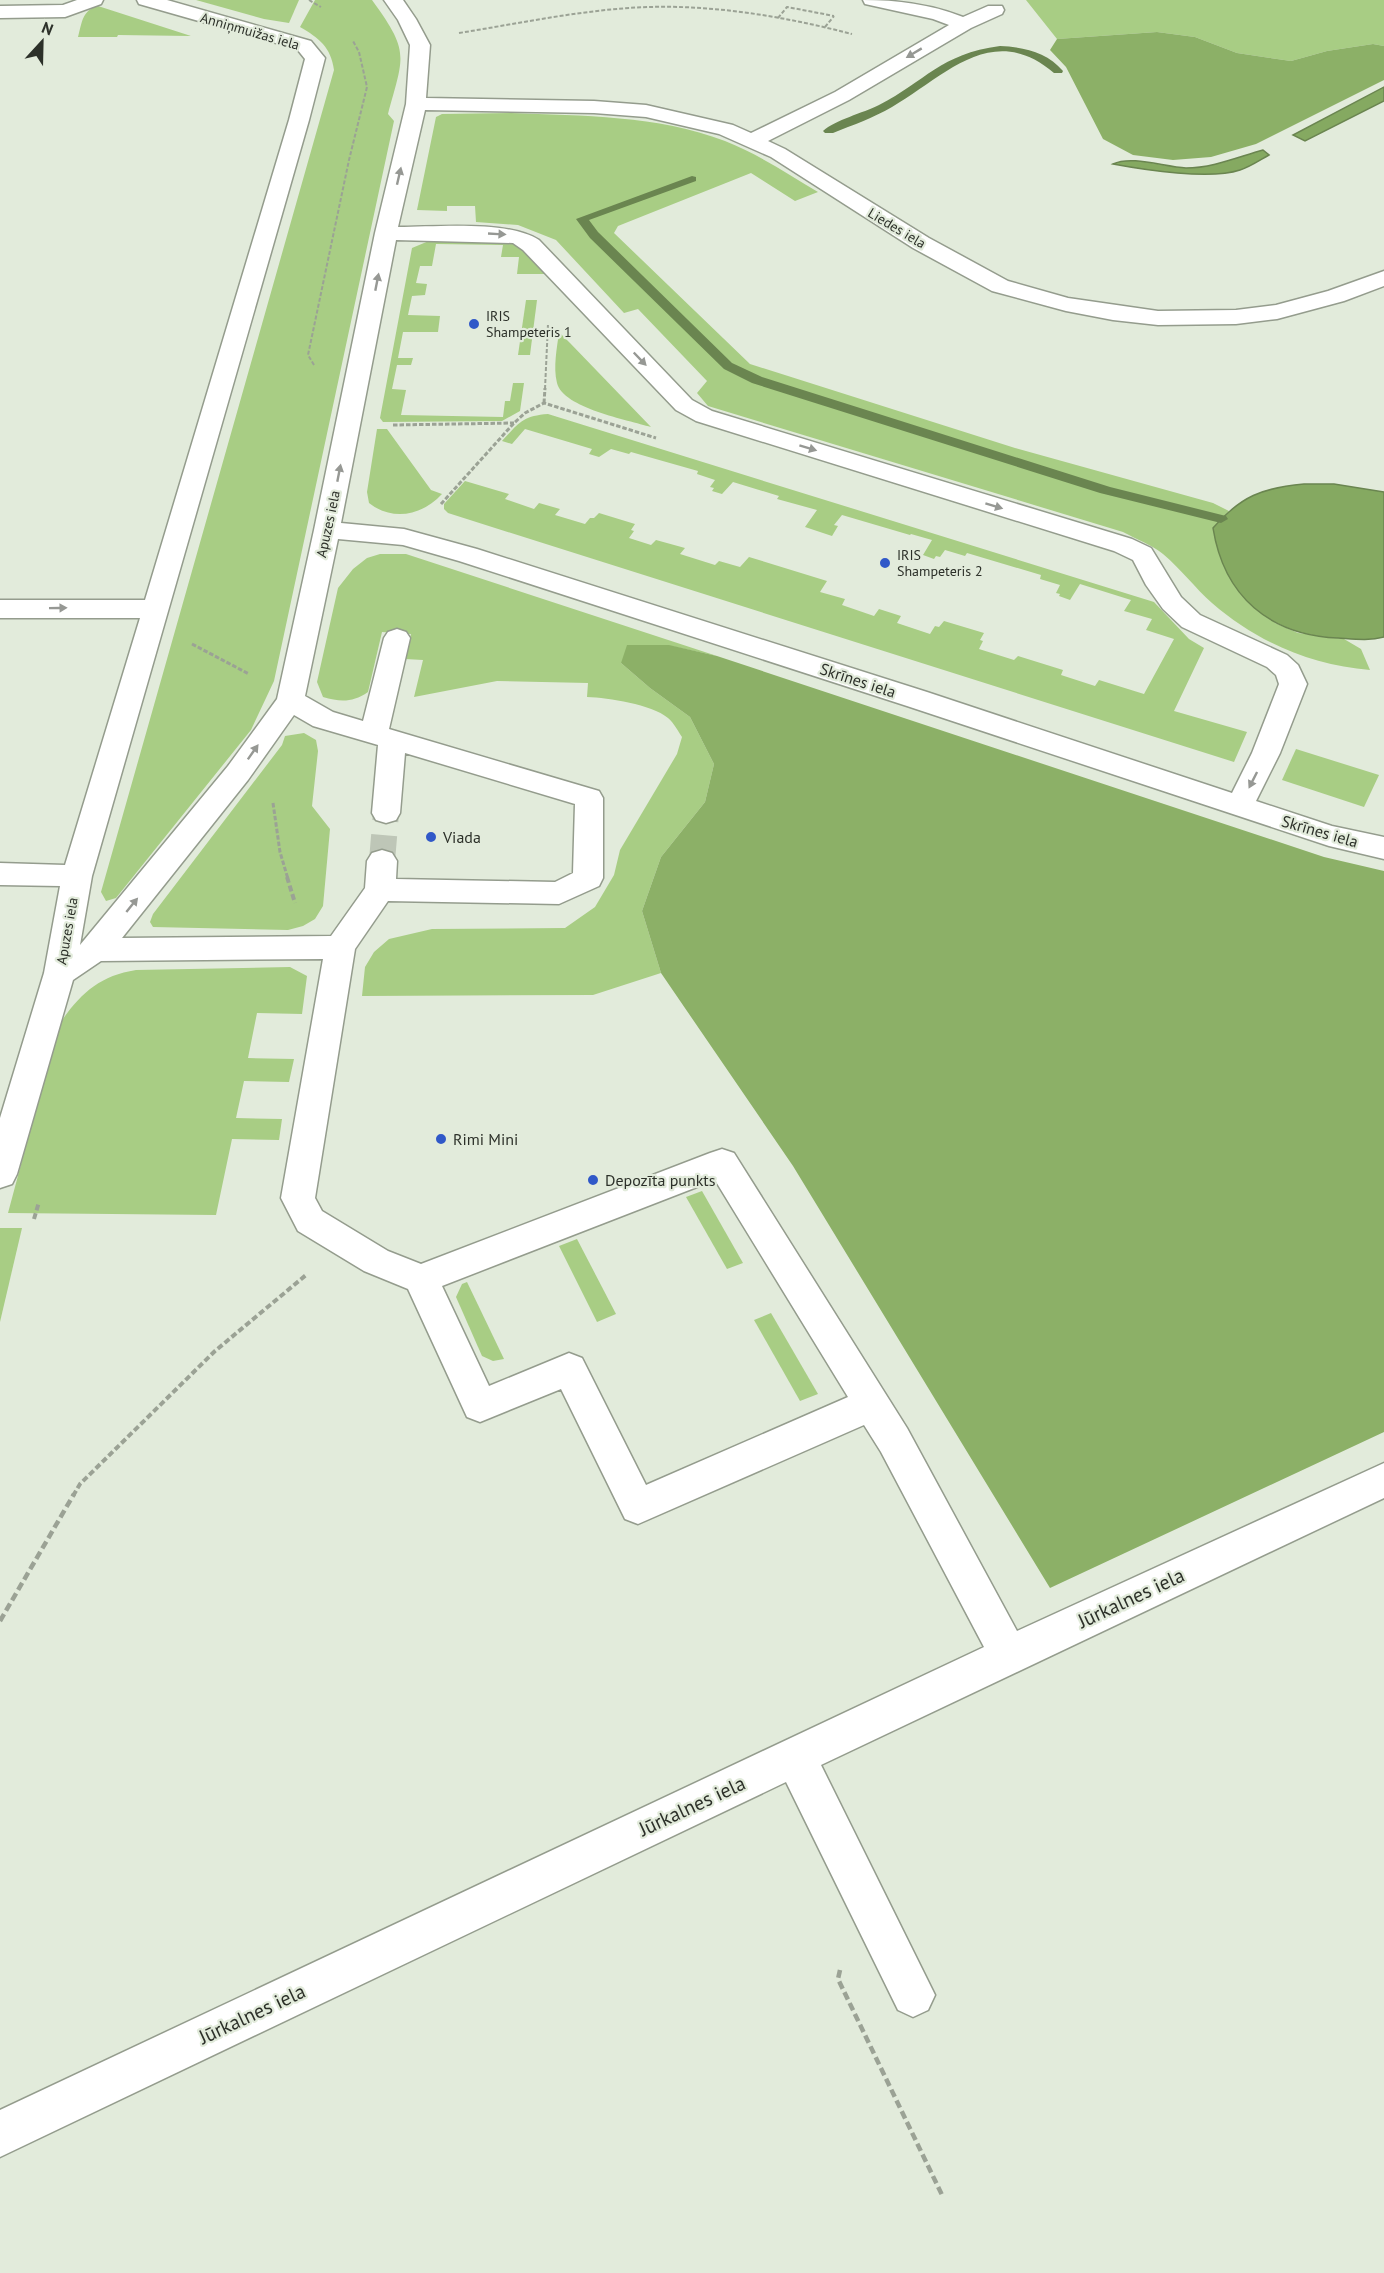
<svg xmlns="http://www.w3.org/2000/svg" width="1384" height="2273" font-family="'PT Sans',sans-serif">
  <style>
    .green { fill: #a8cd84 }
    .forest { fill: #8cb067 }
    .water { fill: #85a961; stroke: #6a8550; stroke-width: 1.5 }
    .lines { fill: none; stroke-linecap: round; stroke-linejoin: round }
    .stream { fill: #6a8550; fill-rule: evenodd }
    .minor-tunnel { stroke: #bec6b7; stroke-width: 26; stroke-dasharray: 26 14; stroke-linecap: butt }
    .minor-casing { stroke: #949c8d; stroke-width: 3 }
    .path-far3 { stroke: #9ba295; stroke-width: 2; stroke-dasharray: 4 2; stroke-linecap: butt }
    .path-far2 { stroke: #9ba295; stroke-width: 3; stroke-dasharray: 4.5 2; stroke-linecap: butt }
    .path-far1 { stroke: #9ba295; stroke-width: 4; stroke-dasharray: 6 3; stroke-linecap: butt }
    .path { stroke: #9ba295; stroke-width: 4.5; stroke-dasharray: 8 4; stroke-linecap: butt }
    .minor { fill: #fff; fill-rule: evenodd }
    .oneway { fill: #969894 }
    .poi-dot { fill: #3058c8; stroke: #e2ebdb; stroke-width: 2 }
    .labels { text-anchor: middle; stroke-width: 4.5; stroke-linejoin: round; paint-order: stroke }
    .far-street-label { font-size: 14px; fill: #2c3029; stroke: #e2ebdb }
    .far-poi-label { font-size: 14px; fill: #2c3029; stroke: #e2ebdb; text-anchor: start }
    .street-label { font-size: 16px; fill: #2c3029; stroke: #e2ebdb }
    .poi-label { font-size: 16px; fill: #2c3029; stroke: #e2ebdb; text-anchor: start }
    .near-street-label { font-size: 20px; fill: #2c3029; stroke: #e2ebdb }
  </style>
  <rect width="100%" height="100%" fill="#e2ebdb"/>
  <g class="green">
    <polygon points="196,0 299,0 289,23 264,19"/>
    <path d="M315 0H372C410 52 404 55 388 114L394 121 274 681 251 730 116 898 106 901 101 892 334 70C331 47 319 38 300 27Z"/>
    <polygon points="1026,0 1384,0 1384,46 1373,44 1327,51 1291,61 1237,53 1195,37 1157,32 1057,39"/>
    <path d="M98 6 191 36 118 35 117 37H78C82 23 82 10 98 6Z"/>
    <path d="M511 113C583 116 657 115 725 141 758 154 788 174 818 192L795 201 751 173 618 226 614 233 750 364 1015 448 1213 503 1229 511 1213 528 1275 623 1298 633 1344 639 1361 649 1370 670C1311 665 1257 642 1212 603 1195 588 1181 569 1163 554 1152 545 1136 539 1123 532L708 406 697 393 707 381 638 309 624 313 556 240 518 225 476 222 475 206H447V211L417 210 436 117 442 114Z"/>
    <polygon points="436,238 511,239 549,274 517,274 519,257 501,257 503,245 436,244 432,266 420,266 416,283 427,284 425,295 412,296 408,315 440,316 438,332 403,332 398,358 413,358 411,365 397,365 392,389 406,390 401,415 503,417 505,401 510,401 513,383 524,383 520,411 502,421 383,422 380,418 412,248"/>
    <polygon points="526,300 537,300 530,355 518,355"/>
    <path d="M559 332 570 343 651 427C628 420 563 408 557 383 553 367 557 348 559 332Z"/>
    <path d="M548 414 1154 602 1189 639 1204 648 1174 711 1247 732 1234 762 448 513 444 509V504L465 481 509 494 505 499 534 509 539 503 560 509 555 515 585 524 590 518H594L599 513 635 524 631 530 634 531 629 538 651 545 656 540 685 548 680 554 715 565 719 561 740 567 749 557 827 581 820 592 845 599 842 605 874 616 879 609 901 616 897 623 930 634 935 626 939 627 944 621 984 633 980 640 983 641 979 649 1014 660 1018 656 1063 670 1061 675 1095 686 1099 680 1144 694 1174 639 1146 630 1152 619 1124 611 1131 600 1080 584 1070 600 1059 596 1060 594 1056 593 1060 585 1040 579 1041 575 967 553 965 556 945 550 940 557 936 556 934 559 923 555 932 540 911 534 910 535 842 515 834 525 838 526 832 536 805 527 817 510 777 499 779 496 733 482 722 494 712 491 714 488 710 487 715 480 697 474 698 471 631 452 629 454 611 449 599 457 589 454 592 449 525 429 512 444 502 441C519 423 522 416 548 414Z"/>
    <path d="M377 429H387L431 490 442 494C423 515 393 522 369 503L367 492Z"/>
    <path d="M380 554H406L717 656 671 646 621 663 650 688 690 717 714 764 705 802 661 857 642 911 661 973 593 995 362 996 365 967 374 952 389 939 432 929 565 928 595 907 614 875 620 850 677 754 682 737C678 731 674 723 668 718 651 704 609 698 587 697L588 683 497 681 414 697 423 660 405 659 411 634 382 632 368 692C352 703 340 702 323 697L317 682 338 588 353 569 367 558Z"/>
    <polygon points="304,733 316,740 318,751 312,806 330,829 323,906 315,919 303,926 288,930 153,927 150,922 153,914 282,745 285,736"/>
    <polygon points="1296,749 1379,775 1364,807 1282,780"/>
    <path d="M290 967 307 976 302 1014 257 1013 248 1058 294 1059 289 1082 244 1081 236 1118 282 1119 279 1140 232 1139 216 1215 8 1213 58 1026C79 995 98 976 136 970Z"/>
    <polygon points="702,1191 743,1263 727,1269 686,1197"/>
    <polygon points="0,1228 22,1228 0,1322"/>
    <polygon points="577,1239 616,1314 597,1322 559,1246"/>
    <polygon points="467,1282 504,1359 493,1361 482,1356 456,1297 462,1284"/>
    <polygon points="771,1313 818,1394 800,1401 754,1320"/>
  </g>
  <g class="forest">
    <polygon points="1157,32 1195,37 1237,53 1291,61 1327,51 1373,44 1384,46 1384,80 1256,144 1211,157 1173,160 1133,155 1103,139 1066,67 1050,50 1057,39"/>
    <polygon points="627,645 669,645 717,656 1324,857 1384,871 1384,1432 1050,1588 793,1166 661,973 642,911 661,857 705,802 714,764 690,717 650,688 621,663"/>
  </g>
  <g class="water">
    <polygon points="1384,87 1384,101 1305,141 1293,135"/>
    <path d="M1263 150 1269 155C1260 160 1250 167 1240 170 1210 180 1145 170 1113 164 1132 155 1164 167 1186 168 1212 168 1238 157 1263 150Z"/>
    <path d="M1304 484H1334L1384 492V637C1369 641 1354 639 1338 638 1270 635 1224 597 1213 528 1241 496 1262 488 1304 484Z"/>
  </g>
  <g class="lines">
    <g class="stream">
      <path d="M1000 46C1024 47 1047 52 1063 71L1062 73H1054C992 20 944 77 892 107 873 118 853 125 833 133H825L823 131C835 120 863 113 879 105 926 81 940 54 1000 46Z"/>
      <polygon points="692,176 696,177 696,181 589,220 598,232 732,363 762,377 1110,487 1226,516 1228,519 1221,523 1100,493 752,383 724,369 590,238 576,219"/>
    </g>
    <polyline class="minor-tunnel" points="382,861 386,813"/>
    <defs>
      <g id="minor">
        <polygon points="77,0 103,0 101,4 65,17 0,18 0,6 63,5"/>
        <path d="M137 0H167L311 41 325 58 309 120 92 876 80 945 228 766 277 699 314 530 375 233 406 104 410 45 398 20 384 0H403L416 19 430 45 426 98 594 101 646 105 733 125 751 133 835 92 949 25 933 19 865 4 863 0C898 0 930 4 963 17L988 6H1002L1004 10 1002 14 971 28 849 100 768 141 785 149 929 238 1008 281 1068 298 1158 311 1236 310 1276 305 1328 291 1384 271V286L1344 301 1277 319 1236 324 1158 325 1113 320 1066 311 992 291 913 248 771 157 719 134 646 117 594 113 425 110 398 227C437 227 507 220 539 240L692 400 712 411 1132 539 1151 548 1181 597 1200 615 1287 655 1298 665 1307 684 1280 753 1256 801 1332 826 1384 837V859L1329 846 907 706 459 561 403 545 338 539 305 696 333 712 363 721 384 638 388 632 397 629 406 632 410 638 389 729 599 791 603 798V878L599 886 559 904 388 901 355 949 315 1198 322 1211 388 1251 421 1264 710 1153 722 1149 734 1153 907 1428 1017 1631 1384 1463V1498L821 1765 935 1995 928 2010 913 2017 898 2010 786 1782 0 2157V2110L984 1647 881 1452 864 1425 638 1524 625 1519 561 1389 480 1422 467 1417 408 1289 364 1271 298 1231 281 1198 323 959 101 961 73 980 17 1174 12 1184 0 1188V1118L44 973 60 886 0 885V863L65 865 140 618H0V600H145L289 120 305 59 297 49 139 4ZM396 240 513 243 523 250 676 410 696 421 1114 551 1133 560 1146 585 1163 609 1182 627 1267 667 1276 675 1279 684 1252 753 1232 793 927 692 477 549 404 529 341 523ZM294 715 313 726 378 745 372 813 376 820 386 823 396 820 400 813 405 753 575 804 573 873 555 882 396 879 397 861 392 853 382 850 372 853 367 861 365 888 331 936 122 938 248 780ZM715 1180 848 1397 646 1485 582 1358 569 1353 489 1386 442 1286Z"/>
      </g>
    </defs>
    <use href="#minor" class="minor-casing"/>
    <g class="path-far3">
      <polyline points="309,0 321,7"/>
      <polyline points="778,18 787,7 834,16"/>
      <polyline points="825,27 834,16"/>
      <path d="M459 33C522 23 585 9 649 7 717 5 786 17 852 34"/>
      <polyline points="314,365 308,355 349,160 367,87 359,52 353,41"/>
      <polyline points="545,389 548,324"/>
    </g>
    <g class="path-far2">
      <polyline points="544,403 545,388"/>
      <polyline points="393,425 514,423"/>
      <polyline points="441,504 514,423 525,413 544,403 656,438"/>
      <polyline points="192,644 249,674"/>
      <polyline points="273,803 280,852 288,879"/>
    </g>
    <g class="path-far1">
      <polyline points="287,877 295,903"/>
      <polyline points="34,1219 39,1202"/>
      <polyline points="73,1496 80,1484 215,1351 306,1275"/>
    </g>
    <g class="path">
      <polyline points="0,1621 74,1494"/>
      <polyline points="840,1970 838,1979 943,2197"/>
    </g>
    <use href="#minor" class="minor"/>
  </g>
  <defs><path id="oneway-solid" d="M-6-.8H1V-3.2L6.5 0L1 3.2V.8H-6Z" transform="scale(1.5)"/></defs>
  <g class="oneway">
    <use href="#oneway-solid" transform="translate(914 53) rotate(149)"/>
    <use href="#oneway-solid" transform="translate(399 176) rotate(-77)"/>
    <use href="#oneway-solid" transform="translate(497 234) rotate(3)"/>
    <use href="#oneway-solid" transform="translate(377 282) rotate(-79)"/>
    <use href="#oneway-solid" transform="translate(640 359) rotate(46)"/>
    <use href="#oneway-solid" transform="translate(808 448) rotate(17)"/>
    <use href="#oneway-solid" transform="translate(339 473) rotate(-79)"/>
    <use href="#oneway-solid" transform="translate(994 506) rotate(17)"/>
    <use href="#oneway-solid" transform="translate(58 608) rotate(-1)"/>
    <use href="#oneway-solid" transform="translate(253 752) rotate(-55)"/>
    <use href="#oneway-solid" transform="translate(1253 780) rotate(117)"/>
    <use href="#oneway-solid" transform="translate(132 905) rotate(-51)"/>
  </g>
  <g class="poi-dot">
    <circle cx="474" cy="324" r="6"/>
    <circle cx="885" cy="563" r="6"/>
    <circle cx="431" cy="837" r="6"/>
    <circle cx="441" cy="1139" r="6"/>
    <circle cx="593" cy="1180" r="6"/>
  </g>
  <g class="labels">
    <g class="far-street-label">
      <text transform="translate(250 31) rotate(16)" y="5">Anniņmuižas iela</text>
      <text transform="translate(897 228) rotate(31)" y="5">Liedes iela</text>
      <text transform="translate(328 524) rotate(-78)" y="5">Apuzes iela</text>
      <text transform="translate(67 931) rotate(-80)" y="5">Apuzes iela</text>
    </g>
    <g class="far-poi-label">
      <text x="486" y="321">IRIS<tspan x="486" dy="16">Shampeteris 1</tspan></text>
      <text x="897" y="560">IRIS<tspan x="897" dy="16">Shampeteris 2</tspan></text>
    </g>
    <g class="street-label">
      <text transform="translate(858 680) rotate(18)" y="6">Skrīnes iela</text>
      <text transform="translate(1320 831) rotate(16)" y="6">Skrīnes iela</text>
    </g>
    <g class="poi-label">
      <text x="443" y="843">Viada</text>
      <text x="453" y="1145">Rimi Mini</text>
      <text x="605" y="1186">Depozīta punkts</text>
    </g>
    <g class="near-street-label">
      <text transform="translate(1131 1598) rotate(-25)" y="7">Jūrkalnes iela</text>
      <text transform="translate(692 1806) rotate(-25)" y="7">Jūrkalnes iela</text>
      <text transform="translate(252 2014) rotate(-25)" y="7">Jūrkalnes iela</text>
    </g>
  </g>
  <g transform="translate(42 42) rotate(22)" stroke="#e2ebdb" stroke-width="4.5" paint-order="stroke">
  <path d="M0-4.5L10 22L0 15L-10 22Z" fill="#2c3029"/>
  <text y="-9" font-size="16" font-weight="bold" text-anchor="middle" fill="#2c3029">N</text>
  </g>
</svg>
